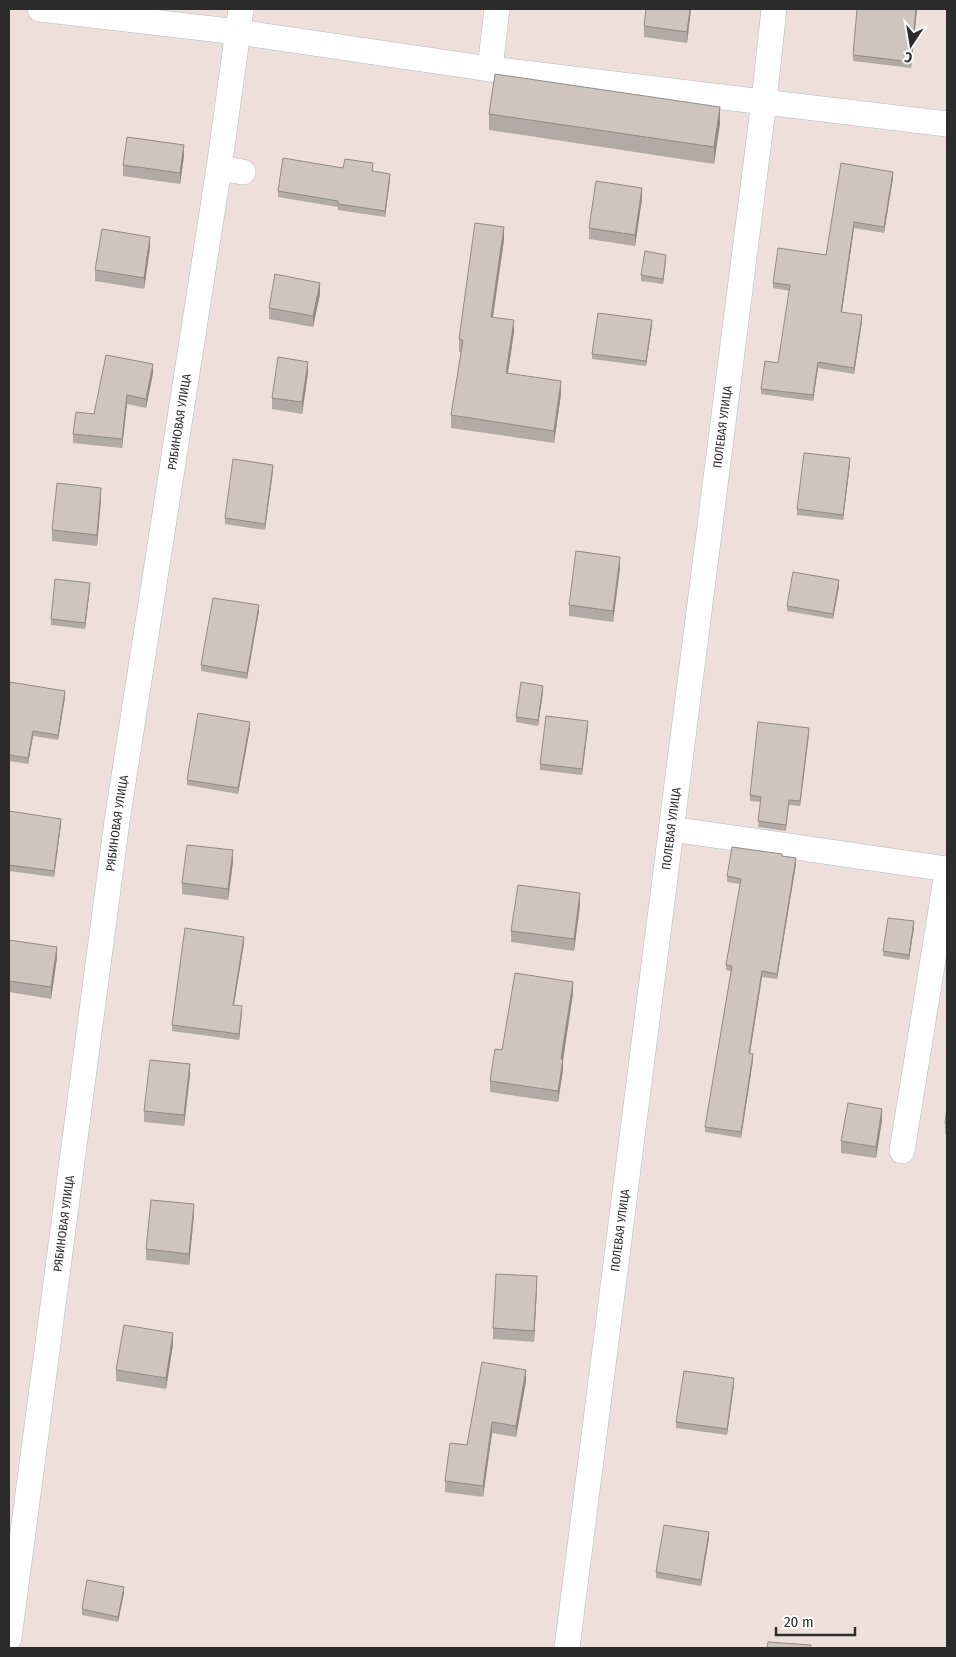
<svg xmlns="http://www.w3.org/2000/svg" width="956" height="1657" font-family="'Fira Sans Condensed',sans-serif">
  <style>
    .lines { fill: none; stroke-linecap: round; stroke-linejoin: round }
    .minor-casing { stroke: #b0bac0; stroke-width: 26 }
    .minor { stroke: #fff; stroke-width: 25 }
    .wall { fill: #b3a9a6 }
    .shaded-wall { fill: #928987 }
    .building { fill: #d0c4c1; stroke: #928987 }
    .labels { text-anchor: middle; stroke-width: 5; stroke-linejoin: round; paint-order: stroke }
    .street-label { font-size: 12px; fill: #2b2b2b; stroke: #fff }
  </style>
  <rect width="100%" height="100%" fill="#eedfdc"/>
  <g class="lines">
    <defs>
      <g id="minor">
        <polyline points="40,9 238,32 490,69 947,124"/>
        <polyline points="490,69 497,9"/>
        <polyline points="219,168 243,172"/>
        <polyline points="671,829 947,869"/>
        <polyline points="902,1151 947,873"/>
        <path id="s1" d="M9 1638 117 821 219 168 241 9"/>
        <path id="s2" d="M567 1648 764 101 774 9"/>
      </g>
    </defs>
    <use href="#minor" class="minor-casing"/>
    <use href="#minor" class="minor"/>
  </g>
  <g class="wall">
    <polygon points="691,9 687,43 644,37 644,26"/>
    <polygon points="917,9 911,68 853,61 853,55"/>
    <polygon points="489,114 720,123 714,164 489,130"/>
    <polygon points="184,156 180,184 123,176 123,165"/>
    <polygon points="343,168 373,169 373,171 390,180 385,217 338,210 338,207 278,197 278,191"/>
    <polygon points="893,178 884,233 854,228 842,312 862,321 854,374 818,368 813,401 761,394 761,389 778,363 790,291 773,288 773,283 826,255"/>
    <polygon points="642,199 635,246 589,239 589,228"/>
    <polygon points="504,240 493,317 514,332 508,373 561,394 554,443 451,428 451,415 461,352 459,352 459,339"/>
    <polygon points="150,248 144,289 95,281 95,270"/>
    <polygon points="666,260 663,284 641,281 641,275"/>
    <polygon points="320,294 313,327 269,319 269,308"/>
    <polygon points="652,325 646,366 592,359 592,354"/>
    <polygon points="153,373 146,408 127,404 122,448 73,443 73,434 94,414"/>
    <polygon points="308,373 302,414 272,409 272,398"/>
    <polygon points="850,464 843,520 797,515 797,509"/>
    <polygon points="273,471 265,530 225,524 225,518"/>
    <polygon points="101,499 97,546 52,541 52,530"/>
    <polygon points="620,568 613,622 569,616 569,605"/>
    <polygon points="839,586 833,619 787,611 787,606"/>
    <polygon points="90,588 85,629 51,625 51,619"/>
    <polygon points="259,611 247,679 201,671 201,665"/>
    <polygon points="9,690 65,697 58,740 33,736 28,764 9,761"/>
    <polygon points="543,692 538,726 516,722 516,717"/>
    <polygon points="588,727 582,775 540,770 540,764"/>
    <polygon points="250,728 238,794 187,785 187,780"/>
    <polygon points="809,734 800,806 789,805 786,831 758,827 761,802 750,801 750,795"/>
    <polygon points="9,811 61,824 54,877 9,871"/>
    <polygon points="782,856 796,864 777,979 762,977 750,1053 753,1060 741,1138 705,1132 705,1127 731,971 726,970 726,965 740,884 727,882 727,876"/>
    <polygon points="233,862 228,900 182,894 182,883"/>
    <polygon points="580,905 574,951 511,942 511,931"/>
    <polygon points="914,927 909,960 883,956 883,951"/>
    <polygon points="9,940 57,958 51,999 9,992"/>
    <polygon points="244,943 234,1005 242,1012 239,1040 172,1031 172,1025"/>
    <polygon points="573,993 563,1060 563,1070 558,1102 490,1092 490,1081 502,1050"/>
    <polygon points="190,1075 184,1126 144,1122 144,1111"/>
    <polygon points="947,1107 947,1134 945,1134 945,1123"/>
    <polygon points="882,1120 876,1158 841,1153 841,1141"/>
    <polygon points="194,1215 189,1265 146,1260 146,1249"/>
    <polygon points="537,1287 534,1342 493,1339 493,1328"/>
    <polygon points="173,1344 166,1389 116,1381 116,1370"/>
    <polygon points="526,1381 516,1437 492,1433 483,1497 445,1492 445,1481 467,1445"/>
    <polygon points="734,1384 727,1435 676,1428 676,1422"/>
    <polygon points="709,1538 701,1586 656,1578 656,1572"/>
    <polygon points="124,1593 118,1622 82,1615 82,1609"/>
  </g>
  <g class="shaded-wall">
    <polygon points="690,9 691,9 687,43 687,32"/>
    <polygon points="916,9 917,9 911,68 911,62"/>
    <polygon points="720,107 720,123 714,164 714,147"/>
    <polygon points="184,145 184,156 180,184 180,173"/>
    <polygon points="893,172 893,178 884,233 884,227"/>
    <polygon points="390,174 390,180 385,217 385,211"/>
    <polygon points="642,188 642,199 635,246 635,235"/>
    <polygon points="854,222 854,228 841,318 841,312"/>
    <polygon points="504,227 504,240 491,329 491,317"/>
    <polygon points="150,237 150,248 144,289 144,278"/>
    <polygon points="666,255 666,260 663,284 663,279"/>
    <polygon points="320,283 320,294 313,327 313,316"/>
    <polygon points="862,315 862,321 854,374 854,368"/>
    <polygon points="514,320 514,332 506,385 506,373"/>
    <polygon points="652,320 652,325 646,366 646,361"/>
    <polygon points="308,362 308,373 302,414 302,402"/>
    <polygon points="818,362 818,368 813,401 813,395"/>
    <polygon points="153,364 153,373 146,408 146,399"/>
    <polygon points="561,381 561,394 554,443 554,431"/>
    <polygon points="127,395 127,404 122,448 122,439"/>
    <polygon points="850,458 850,464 843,520 843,515"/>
    <polygon points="273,465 273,471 265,530 265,524"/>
    <polygon points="101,488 101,499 97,546 97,535"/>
    <polygon points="620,557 620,568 613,622 613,611"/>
    <polygon points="839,580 839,586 833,619 833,614"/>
    <polygon points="90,583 90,588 85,629 85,623"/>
    <polygon points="259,605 259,611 247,679 247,673"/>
    <polygon points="543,686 543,692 538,726 538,720"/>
    <polygon points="65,691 65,697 58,740 58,735"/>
    <polygon points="588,721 588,727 582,775 582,769"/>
    <polygon points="250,722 250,728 238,794 238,788"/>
    <polygon points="809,728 809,734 800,806 800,801"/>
    <polygon points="33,731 33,736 28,764 28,758"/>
    <polygon points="61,819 61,824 54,877 54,871"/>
    <polygon points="233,850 233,862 228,900 228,889"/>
    <polygon points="796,858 796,864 777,979 777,974"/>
    <polygon points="580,893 580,905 574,951 574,939"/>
    <polygon points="914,921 914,927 909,960 909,955"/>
    <polygon points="244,937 244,943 233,1011 233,1005"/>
    <polygon points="57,947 57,958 51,999 51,987"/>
    <polygon points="762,971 762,977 749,1059 749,1053"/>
    <polygon points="573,982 573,993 563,1060 563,1070 558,1102 558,1091 561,1059"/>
    <polygon points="242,1006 242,1012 239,1040 239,1034"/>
    <polygon points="753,1054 753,1060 741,1138 741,1132"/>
    <polygon points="190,1064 190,1075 184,1126 184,1115"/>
    <polygon points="882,1109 882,1120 876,1158 876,1147"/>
    <polygon points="194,1204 194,1215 189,1265 189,1254"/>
    <polygon points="537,1276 537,1287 534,1342 534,1331"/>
    <polygon points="173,1333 173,1344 166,1389 166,1378"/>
    <polygon points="526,1370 526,1381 516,1437 516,1426"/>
    <polygon points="734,1378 734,1384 727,1435 727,1429"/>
    <polygon points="492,1422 492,1433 483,1497 483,1486"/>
    <polygon points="709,1532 709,1538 701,1586 701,1580"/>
    <polygon points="124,1587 124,1593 118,1622 118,1617"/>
  </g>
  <g class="building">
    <polygon points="646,9 690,9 687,32 644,26"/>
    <polygon points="857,9 916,9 911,62 853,55"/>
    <polygon points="495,74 720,107 714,147 489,114"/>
    <polygon points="127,137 184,145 180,173 123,165"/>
    <polygon points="283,158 343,168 345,159 373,163 372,171 390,174 385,211 338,204 338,201 278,191"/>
    <polygon points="841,163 893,172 884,227 854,222 841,312 862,315 854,368 818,362 813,395 761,389 765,361 778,363 790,285 773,283 778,248 826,255"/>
    <polygon points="596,181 642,188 635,235 589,228"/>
    <polygon points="475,223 504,227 491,317 514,320 506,373 561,381 554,431 451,415 463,340 459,339"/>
    <polygon points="102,229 150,237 144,278 95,270"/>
    <polygon points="645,251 666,255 663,279 641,275"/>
    <polygon points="275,274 320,283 313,316 269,308"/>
    <polygon points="598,313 652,320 646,361 592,354"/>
    <polygon points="106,355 153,364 146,399 127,395 122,439 73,434 76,412 94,414"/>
    <polygon points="278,357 308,362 302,402 272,398"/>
    <polygon points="804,453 850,458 843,515 797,509"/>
    <polygon points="233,459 273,465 265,524 225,518"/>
    <polygon points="57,483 101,488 97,535 52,530"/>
    <polygon points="576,551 620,557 613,611 569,605"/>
    <polygon points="793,572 839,580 833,614 787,606"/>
    <polygon points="55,579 90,583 85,623 51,619"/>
    <polygon points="213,598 259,605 247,673 201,665"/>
    <polygon points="10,682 65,691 58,735 33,731 28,758 9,755 9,690"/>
    <polygon points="521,682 543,686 538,720 516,717"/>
    <polygon points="198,713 250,722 238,788 187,780"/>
    <polygon points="546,716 588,721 582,769 540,764"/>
    <polygon points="758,722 809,728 800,801 789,800 786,825 758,821 761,797 750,795"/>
    <polygon points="9,811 61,819 54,871 9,865"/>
    <polygon points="187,845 233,850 228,889 182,883"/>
    <polygon points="732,847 782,854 782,856 796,858 777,974 762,971 749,1053 753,1054 741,1132 705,1127 732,966 726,965 741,879 727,876"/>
    <polygon points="518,885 580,893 574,939 511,931"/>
    <polygon points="888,918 914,921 909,955 883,951"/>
    <polygon points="185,928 244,937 233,1005 242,1006 239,1034 172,1025"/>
    <polygon points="9,940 57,947 51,987 9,981"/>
    <polygon points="515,973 573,982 561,1059 563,1059 558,1091 490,1081 495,1049 502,1050"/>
    <polygon points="150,1060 190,1064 184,1115 144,1111"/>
    <polygon points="848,1103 882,1109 876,1147 841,1141"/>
    <polygon points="947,1107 947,1123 945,1123"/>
    <polygon points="151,1200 194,1204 189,1254 146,1249"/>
    <polygon points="496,1274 537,1276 534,1331 493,1328"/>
    <polygon points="124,1325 173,1333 166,1378 116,1370"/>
    <polygon points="482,1362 526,1370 516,1426 492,1422 483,1486 445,1481 450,1443 467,1445"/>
    <polygon points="684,1371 734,1378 727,1429 676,1422"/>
    <polygon points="664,1525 709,1532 701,1580 656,1572"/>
    <polygon points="87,1580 124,1587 118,1617 82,1609"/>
    <polygon points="768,1642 811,1645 811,1648 767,1648"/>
  </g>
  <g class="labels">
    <g class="street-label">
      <text dy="4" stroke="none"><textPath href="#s1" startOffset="1228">РЯБИНОВАЯ УЛИЦА</textPath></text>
      <text dy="4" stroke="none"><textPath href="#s2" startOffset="1231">ПОЛЕВАЯ УЛИЦА</textPath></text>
      <text dy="4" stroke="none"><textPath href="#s1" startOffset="822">РЯБИНОВАЯ УЛИЦА</textPath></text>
      <text dy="4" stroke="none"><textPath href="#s2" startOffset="826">ПОЛЕВАЯ УЛИЦА</textPath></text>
      <text dy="4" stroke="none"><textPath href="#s1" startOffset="418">РЯБИНОВАЯ УЛИЦА</textPath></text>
      <text dy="4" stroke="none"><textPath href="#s2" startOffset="421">ПОЛЕВАЯ УЛИЦА</textPath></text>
    </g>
  </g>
  <rect width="956" height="1657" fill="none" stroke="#2b2b2b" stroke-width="20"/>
  <g transform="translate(911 45) rotate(192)" stroke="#ffffff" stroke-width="4" paint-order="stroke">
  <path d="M0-4L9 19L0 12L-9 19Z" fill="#2b2b2b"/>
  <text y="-8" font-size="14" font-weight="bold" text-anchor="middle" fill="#2b2b2b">С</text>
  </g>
  <path d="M776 1627v8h79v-8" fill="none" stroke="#2b2b2b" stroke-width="2.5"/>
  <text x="784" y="1627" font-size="15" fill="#2b2b2b" stroke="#ffffff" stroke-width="4" paint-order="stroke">20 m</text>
</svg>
